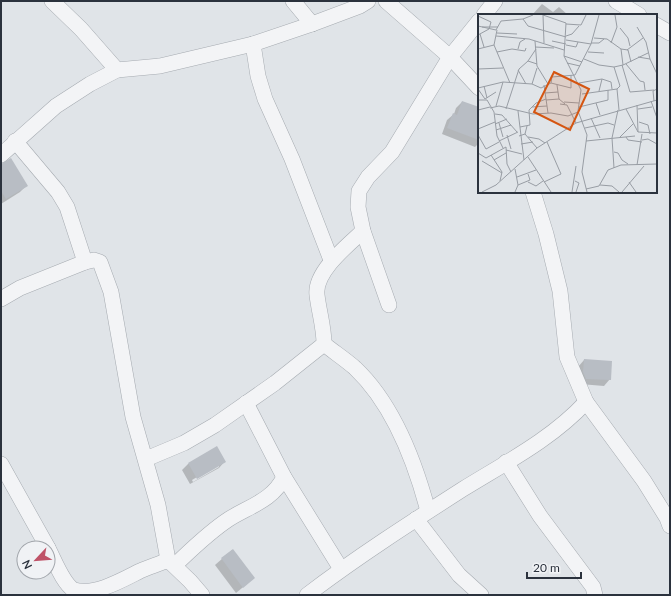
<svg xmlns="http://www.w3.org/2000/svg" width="671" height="596" font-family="Lato,sans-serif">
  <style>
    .shadow { fill: #0003; fill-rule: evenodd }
    .building { fill: #b8bdc4 }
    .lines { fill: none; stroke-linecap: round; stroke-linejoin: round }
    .minor-casing { stroke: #a6abb1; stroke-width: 16 }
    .minor { stroke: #f3f4f6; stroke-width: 15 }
    .inset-road { fill: none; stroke: #989da4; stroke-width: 1 }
    .view { fill: #d55511; fill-opacity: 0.15; stroke: #d55511; stroke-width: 2 }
    .inset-edge { fill: none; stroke: #2b323d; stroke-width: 2 }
  </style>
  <rect width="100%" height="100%" fill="#e0e4e8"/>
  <g class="shadow">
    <polygon points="542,4 553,12 559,7 568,15 532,15"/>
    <polygon points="462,102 479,108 479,143 475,147 442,134 447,120 454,114 456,108"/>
    <polygon points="1,165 27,185 20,192 1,204"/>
    <polygon points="584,360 610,379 604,386 580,384 578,367"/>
    <path d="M225 461 219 468 190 484 182 470 188 464ZM219 464V467L193 482 192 480Z"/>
    <polygon points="232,550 254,578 236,593 215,565"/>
  </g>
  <g class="building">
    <polygon points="462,101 479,107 479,140 447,128 453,113 457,115"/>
    <polygon points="11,158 28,186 6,199 1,191 1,164"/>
    <polygon points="584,359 612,361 611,380 586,379 583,372"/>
    <polygon points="217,446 226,462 197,479 188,463"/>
    <polygon points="233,549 255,578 243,588 221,558"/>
  </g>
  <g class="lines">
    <defs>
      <g id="minor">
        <polyline points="52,1 81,29 117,70"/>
        <polyline points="293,1 312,24"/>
        <polyline points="386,1 450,57 479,88"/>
        <polyline points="616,1 639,15"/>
        <polyline points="484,15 495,1"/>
        <polyline points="656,25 670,33"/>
        <polyline points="253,44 258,76 265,99 292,159 331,260"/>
        <polyline points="15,141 58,192 67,207 85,262"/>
        <polyline points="1,155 56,106 90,84 117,70 160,66 253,44 312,24 360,6 368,1"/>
        <polyline points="533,192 546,234 560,291 567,357 586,402 644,481 667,518 670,526"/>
        <polyline points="1,299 20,288 85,262 94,260 100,262 111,292 133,417 158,505 168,560"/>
        <polyline points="389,305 363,231 358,207 359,191 368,177 392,152 450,57 479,21"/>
        <path d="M324 344C334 352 346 360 355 368 393 404 415 462 428 511"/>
        <polyline points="246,403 284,477 341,569"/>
        <path d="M146 459 184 443 215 425 275 383 324 344C324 327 319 312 317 295 314 272 348 245 363 231"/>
        <polyline points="506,462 540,516 593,587 595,595"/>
        <polyline points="1,464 48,548"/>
        <polyline points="416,519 459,575 481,595"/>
        <path d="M48 548C54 559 63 584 74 590 95 596 122 580 140 571 149 567 159 564 168 560L190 581 202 595"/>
        <path d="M175 565C192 549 209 532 229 519 250 506 273 500 284 477"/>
        <path d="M307 595C357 557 410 523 463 489 505 463 552 439 586 402"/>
      </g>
    </defs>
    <use href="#minor" class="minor-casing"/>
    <use href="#minor" class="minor"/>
  </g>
  <g transform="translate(478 14)">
    <rect width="179" height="179" fill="#e0e4e8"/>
    <path class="inset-road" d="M65 1 88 9 86 42 103 76 100 97 109 121 104 158 109 178M65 1 66 29M0 2 13 8 11 15M45 5 50 12 88 23M88 10 103 11 108 1M0 12 18 16 23 7 45 5 55 1M4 13H20M159 13 168 28 172 45 179 60M142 14 150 24 152 32M19 19 39 20M2 20 6 33M0 21 11 15M18 22 51 25 86 36M88 22 94 20 101 12M116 24 129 25 143 35 150 36 153 48M88 26 113 30 121 1M57 27 59 52 70 70M74 27 88 30M113 29H121L126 25M133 29 139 13 137 1M16 31 32 69M88 31 98 33 100 28M57 33 76 34M0 35 16 31 19 16M40 35 42 28 47 25M143 35 145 51M149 36 165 24M19 38 34 35 47 37 48 34M110 38 126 39M86 42 104 48M160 43 172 45M106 45 121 51 136 53 145 51 170 39M50 47 58 35M89 49 102 52M148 50 162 67 166 68 167 76M144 51 152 78 176 76M136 53 142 72 139 75M0 55 25 54M40 56 48 70M73 69 93 74V61M101 69 124 65 133 68 134 75M54 70 59 54M66 71 70 99M79 71 81 85 87 90M6 72 9 84M0 74 25 68 54 70 63 74 73 69 74 63 97 61 113 30M0 75 7 85 18 78M121 77 124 65M67 79 80 78M104 80 139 75 141 96M0 86H9L16 98 19 122 25 134M68 86 81 85M173 87 179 104M176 87 175 77 179 75M86 88 101 89M118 89 122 101M82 90 89 91 98 109M159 91 160 118M18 92 25 68M54 93 69 92M101 93 130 86V76M12 94 21 92 55 100 73 99 90 102 100 98M28 95 41 55 50 47 59 50M148 95 160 118 179 119M160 95 174 93M0 96 12 93M51 96 58 89 68 85M40 97 46 146M17 100 24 101 39 118M113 104 122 124M161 108 170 111 172 120M21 109 25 123M17 110 29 105M42 113 52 111 51 96M107 114 130 109 136 111M0 115 17 108M18 116 33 111M47 120 59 134M0 121 8 135 21 128M29 121 33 135M41 122 47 120 49 112M50 123 61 125 67 129M148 123 150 126 164 128M141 124 155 110M164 126 170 125 179 130M21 127 40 118M108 127 157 122M43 130 55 128M28 136 44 140M136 138 140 139 144 146 150 150M0 139 8 144 28 133 29 150 33 158M13 141 24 158 22 167M50 143 73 178M16 146 28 139M4 147 24 159M159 151 164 120M136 154 134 124 140 96M37 155 40 171 37 178M39 163 58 156M97 167 101 169 98 178M50 168 58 172 65 167M66 168 83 160 69 128M151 168 158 178M40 171 52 166 50 160M122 171 134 172 141 178M108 175 121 172 130 156 143 151 179 150M4 178 18 171 59 134 98 109 179 86M94 178 98 152M144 178 166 152"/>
    <path class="view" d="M76 58 111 75 92 116 56 98Z"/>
    <rect width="179" height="179" class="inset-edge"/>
  </g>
  <rect width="671" height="596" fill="none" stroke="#2b323d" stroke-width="4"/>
  <g transform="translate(36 560) rotate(244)"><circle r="19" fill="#f0f2f5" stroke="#a1a5ab"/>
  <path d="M0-3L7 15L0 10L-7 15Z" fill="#bf5368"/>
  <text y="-6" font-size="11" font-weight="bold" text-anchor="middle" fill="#2b323d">N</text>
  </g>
  <path d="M527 572v6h54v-6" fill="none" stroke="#2b323d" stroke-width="2"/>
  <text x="533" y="572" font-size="12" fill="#2b323d" stroke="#f0f2f5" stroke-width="3" paint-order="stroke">20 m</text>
</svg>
